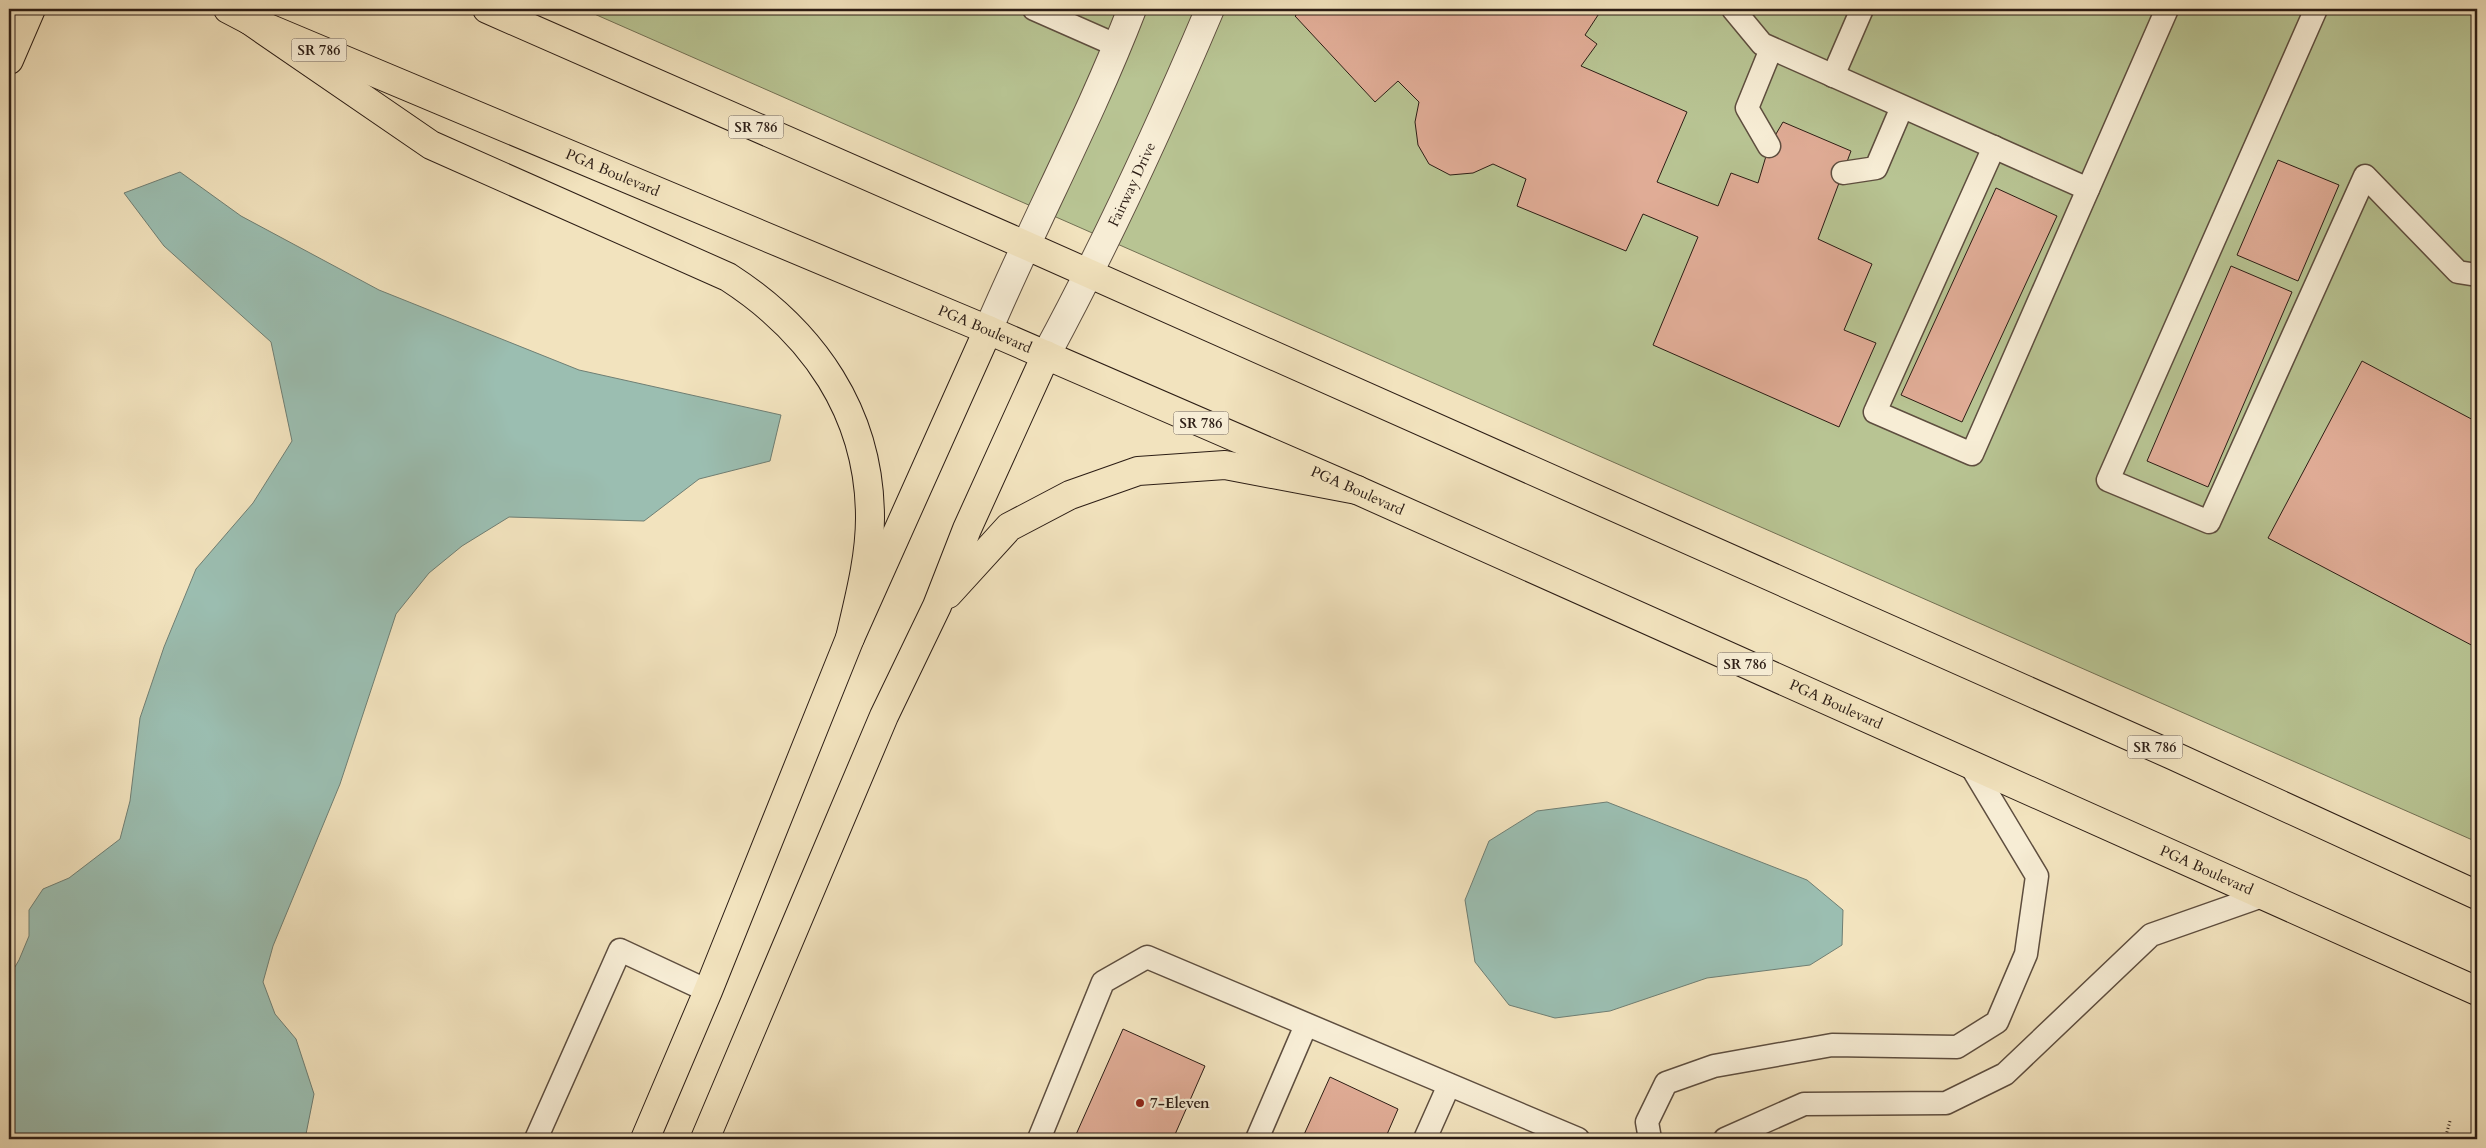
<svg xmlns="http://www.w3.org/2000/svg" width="2486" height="1148" font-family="Cardo,serif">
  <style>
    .green { fill: #b8c493; stroke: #727054 }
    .water { fill: #9bbeb1; stroke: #6f7e73 }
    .building { fill: #e0ac96; stroke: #2c1d15 }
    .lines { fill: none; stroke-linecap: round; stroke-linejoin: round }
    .service-casing { stroke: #5e4e3f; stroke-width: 25 }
    .minor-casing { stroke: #5e4e3f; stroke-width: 30 }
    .primary-casing { stroke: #2c1d15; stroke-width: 30 }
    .motorway-casing { stroke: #2c1d15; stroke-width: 30 }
    .path { stroke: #2c1d15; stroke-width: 3; stroke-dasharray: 1 2.5; stroke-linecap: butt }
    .service { stroke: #f7edd5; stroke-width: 22 }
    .minor { stroke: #f7edd5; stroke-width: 28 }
    .primary { stroke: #f2e3be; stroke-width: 28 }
    .motorway { stroke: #f2e3be; stroke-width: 28 }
    .poi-dot { fill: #8f2418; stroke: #f7edd5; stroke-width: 2 }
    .labels { text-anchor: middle; stroke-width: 4.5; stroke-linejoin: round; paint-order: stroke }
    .shield { fill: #f7edd5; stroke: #695b4f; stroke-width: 1 }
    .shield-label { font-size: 14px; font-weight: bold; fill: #2c1d15 }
    .street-label { font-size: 15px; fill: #2c1d15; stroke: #f7edd5 }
    .poi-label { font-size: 15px; font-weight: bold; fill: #2c1d15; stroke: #f7edd5; text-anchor: start }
  </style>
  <rect width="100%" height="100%" fill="#f2e3be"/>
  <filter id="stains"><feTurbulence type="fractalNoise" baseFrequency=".004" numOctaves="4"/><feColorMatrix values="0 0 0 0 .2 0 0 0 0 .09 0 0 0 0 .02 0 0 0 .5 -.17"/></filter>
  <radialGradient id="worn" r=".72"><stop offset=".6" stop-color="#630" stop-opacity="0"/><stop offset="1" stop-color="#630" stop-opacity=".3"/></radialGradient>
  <polygon class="green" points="583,9 2477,9 2477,842"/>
  <g class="water">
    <polygon points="180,172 241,216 379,290 579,370 781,415 770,461 699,479 644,521 509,517 462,546 429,573 396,614 340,784 273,946 263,982 275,1014 296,1039 314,1094 305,1139 9,1139 9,977 19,960 29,936 29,910 43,889 69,878 120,839 130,801 140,718 164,647 196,569 253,503 292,441 271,342 164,246 124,193"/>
    <polygon points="1607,802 1807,880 1843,910 1842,945 1810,965 1707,978 1610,1011 1555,1018 1509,1005 1475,962 1465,900 1489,841 1537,811"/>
  </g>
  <g class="building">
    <polygon points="1303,9 1602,9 1585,35 1597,44 1581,66 1687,112 1657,182 1718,206 1731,173 1758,183 1769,146 1783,122 1851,151 1818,239 1872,264 1844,330 1876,343 1839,427 1653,345 1698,237 1643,214 1626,251 1517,206 1526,179 1493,164 1473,173 1450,175 1429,164 1418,145 1415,122 1419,102 1398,81 1375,102 1295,16"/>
    <polygon points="2278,160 2339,185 2298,281 2237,255"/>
    <polygon points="1996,188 2057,216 1962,422 1901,395"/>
    <polygon points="2231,266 2292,292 2208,487 2147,461"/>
    <polygon points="2362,361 2477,422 2477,648 2268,538"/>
    <polygon points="1123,1029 1205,1066 1173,1139 1074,1139"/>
    <polygon points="1330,1077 1398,1109 1385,1139 1302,1139"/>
  </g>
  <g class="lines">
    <defs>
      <g id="service">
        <polyline points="1034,9 1118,46"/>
        <polyline points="1733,9 1762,44 2088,189"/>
        <polyline points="2316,9 2108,480 2209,522 2365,176 2458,272 2477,275"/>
        <polyline points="1833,76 1862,9"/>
        <polyline points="1769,146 1747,108 1771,49"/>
        <polyline points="1994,147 1875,412 1972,454 2167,9"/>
        <polyline points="1843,173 1876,168 1902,107"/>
        <polyline points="536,1139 620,950 708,991"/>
        <polyline points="1039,1139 1103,982 1147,957 1578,1139"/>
        <polyline points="1257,1139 1306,1025"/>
        <polyline points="1425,1139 1449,1085"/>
        <polyline points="1650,1139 1647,1122 1666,1083 1714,1066 1832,1045 1957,1047 1997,1022 2026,954 2037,876 1971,766"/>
        <polyline points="1725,1139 1804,1104 1946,1103 2005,1074 2151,935 2262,896"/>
      </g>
      <g id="minor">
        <path d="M988 330C1034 222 1090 118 1132 9"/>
        <path id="s1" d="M1046 355C1107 242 1160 127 1210 9"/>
      </g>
      <g id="primary">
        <path id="s2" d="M228 9 249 20 988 330 1357 490 2477 991"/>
        <polyline points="487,9 1025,245 2172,755 2477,895"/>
      </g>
      <g id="motorway">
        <path d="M249 20 431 145 728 277C813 332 870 413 870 518 870 558 859 599 850 638"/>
        <polyline points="9,60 31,9"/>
        <polyline points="948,594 1009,527 1070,495 1138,471 1225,465 1357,490"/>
        <polyline points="645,1139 708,991 850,638 988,330"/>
        <polyline points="705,1139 884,716 937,606 967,529 1046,355"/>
      </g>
    </defs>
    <use href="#service" class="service-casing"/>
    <use href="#minor" class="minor-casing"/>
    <use href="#primary" class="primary-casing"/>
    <use href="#motorway" class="motorway-casing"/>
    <polyline class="path" points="2445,1139 2450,1121"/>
    <use href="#service" class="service"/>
    <use href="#minor" class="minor"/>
    <use href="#primary" class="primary"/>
    <use href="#motorway" class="motorway"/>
  </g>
  <circle class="poi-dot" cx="1140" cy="1103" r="5"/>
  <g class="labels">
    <g class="shield">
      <rect x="291.5" y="38.5" width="55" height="23" rx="4"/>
      <rect x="728.5" y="115.5" width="55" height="23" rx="4"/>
      <rect x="1173.5" y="411.5" width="55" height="23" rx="4"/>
      <rect x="1717.5" y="652.5" width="55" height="23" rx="4"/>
      <rect x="2127.5" y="735.5" width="55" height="23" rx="4"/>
    </g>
    <g class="shield-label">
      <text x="319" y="55">SR 786</text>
      <text x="756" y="132">SR 786</text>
      <text x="1201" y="428">SR 786</text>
      <text x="1745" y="669">SR 786</text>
      <text x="2155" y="752">SR 786</text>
    </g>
    <g class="street-label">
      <text dy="5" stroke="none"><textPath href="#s2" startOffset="418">PGA Boulevard</textPath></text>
      <text dy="5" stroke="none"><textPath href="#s1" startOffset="191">Fairway Drive</textPath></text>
      <text dy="5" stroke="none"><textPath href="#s2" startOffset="822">PGA Boulevard</textPath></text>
      <text dy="5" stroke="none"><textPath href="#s2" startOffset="1228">PGA Boulevard</textPath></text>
      <text dy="5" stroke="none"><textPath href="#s2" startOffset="1752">PGA Boulevard</textPath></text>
      <text dy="5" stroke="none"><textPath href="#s2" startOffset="2158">PGA Boulevard</textPath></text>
    </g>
    <g class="poi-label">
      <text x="1150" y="1108">7-Eleven</text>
    </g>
  </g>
  <rect width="2486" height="1148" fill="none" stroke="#f2e3be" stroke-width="30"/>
  <rect x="10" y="10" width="2466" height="1128" fill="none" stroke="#2c1d15" stroke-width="2.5"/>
  <rect x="15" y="15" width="2456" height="1118" fill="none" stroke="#2c1d15"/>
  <rect width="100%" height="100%" filter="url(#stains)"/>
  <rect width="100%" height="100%" fill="url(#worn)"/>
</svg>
